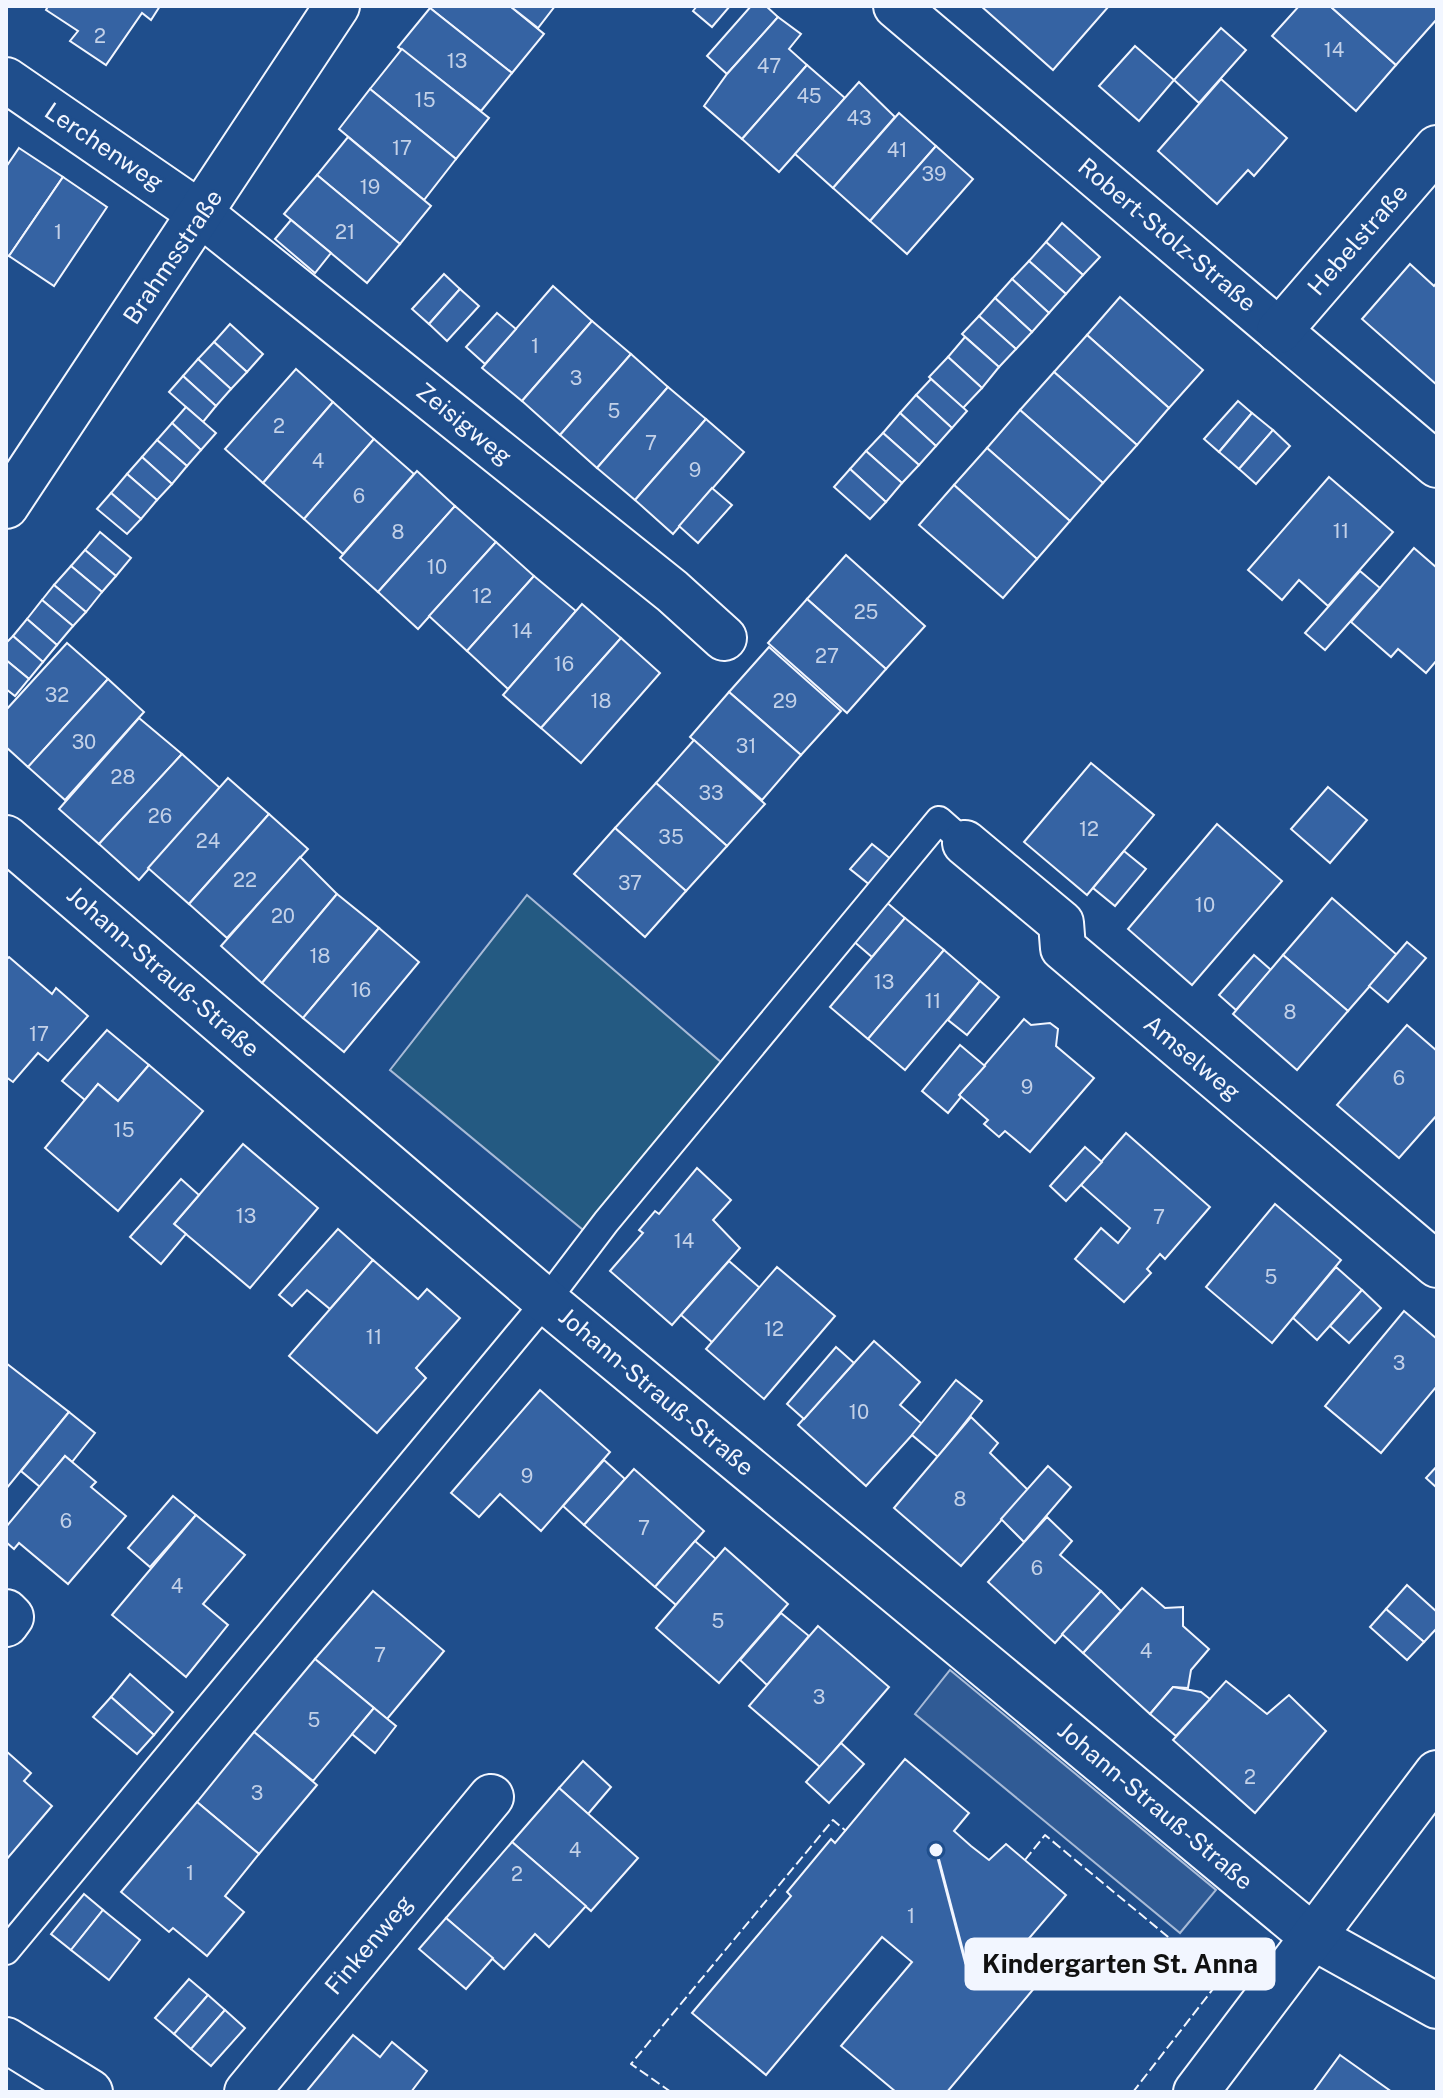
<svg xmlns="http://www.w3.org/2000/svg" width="1443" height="2098" font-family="'Public Sans',sans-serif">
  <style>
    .green { fill: #245a82; stroke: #a8bbd7; stroke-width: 2 }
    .parking { fill: #305b95; stroke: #a8bbd7; stroke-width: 2 }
    .building { fill: #3563a3; stroke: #f2f6ff; stroke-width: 2 }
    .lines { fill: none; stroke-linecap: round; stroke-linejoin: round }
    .service-casing { stroke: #f2f6ff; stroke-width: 30 }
    .minor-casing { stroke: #f2f6ff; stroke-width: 48 }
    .service { stroke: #1f4e8c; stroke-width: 26 }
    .minor { stroke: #1f4e8c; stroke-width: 44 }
    .fence { stroke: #f2f6ff; stroke-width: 2; stroke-dasharray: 10 4; stroke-linecap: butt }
    .labels { text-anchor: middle; stroke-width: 6; stroke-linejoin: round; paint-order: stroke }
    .number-label { font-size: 20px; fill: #c3d1e8 }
    .street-label { font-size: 24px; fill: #f2f6ff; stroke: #1f4e8c }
    .leader { fill: none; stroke: #f2f6ff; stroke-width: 3 }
    .callout-dot { fill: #f2f6ff; stroke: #1f4e8c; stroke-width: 3 }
    .callout { fill: #f2f6ff; stroke: #f2f6ff; stroke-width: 3 }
    .callout-label { font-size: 26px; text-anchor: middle; font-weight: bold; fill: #111 }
  </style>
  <rect width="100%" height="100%" fill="#1f4e8c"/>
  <polygon class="green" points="527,895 722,1063 588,1234 390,1070"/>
  <polygon class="parking" points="950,1670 1216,1890 1180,1933 915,1714"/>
  <g class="building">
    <polygon points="48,6 160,6 151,20 142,13 106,65 70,41 78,31 46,10"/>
    <polygon points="431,6 510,6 544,34 512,73 430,8"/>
    <polygon points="510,6 555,6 538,28"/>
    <polygon points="697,6 730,6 712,27 693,11"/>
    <polygon points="751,6 766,6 778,17 727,74 707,56"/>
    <polygon points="981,6 1109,6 1053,70"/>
    <polygon points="1299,6 1330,6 1396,65 1356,111 1272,36"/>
    <polygon points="1330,6 1437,6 1437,19 1396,65"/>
    <polygon points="430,8 512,73 481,111 398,47"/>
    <polygon points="778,17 801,34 789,49 807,65 742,139 704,106 727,74"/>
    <polygon points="1221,28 1246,50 1199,103 1174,80"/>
    <polygon points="1135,46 1174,80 1139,121 1099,86"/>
    <polygon points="402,49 489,118 456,159 370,89"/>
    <polygon points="807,65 845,98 779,172 742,139"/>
    <polygon points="1221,79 1287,138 1254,176 1248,170 1217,204 1158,151"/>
    <polygon points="859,82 895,117 833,188 795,154"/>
    <polygon points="370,89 456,159 424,200 339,129"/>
    <polygon points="899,113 936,146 870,221 833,188"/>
    <polygon points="348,137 431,206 400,244 317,175"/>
    <polygon points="936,146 973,179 907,254 870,221"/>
    <polygon points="19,148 63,177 9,256 6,254 6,167"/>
    <polygon points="317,175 400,244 367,283 284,214"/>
    <polygon points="63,177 107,207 54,286 9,256"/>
    <polygon points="291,220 331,253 315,273 275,239"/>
    <polygon points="1062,223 1100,257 1083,275 1046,242"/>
    <polygon points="1046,242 1083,275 1066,294 1029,261"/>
    <polygon points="1029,261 1066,294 1049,313 1012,279"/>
    <polygon points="1410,264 1434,286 1437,282 1437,385 1362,319"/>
    <polygon points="444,274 460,289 429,324 412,309"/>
    <polygon points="1012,279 1049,313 1032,332 995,298"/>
    <polygon points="553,286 592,321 522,401 482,368"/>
    <polygon points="460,289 479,306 447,341 429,324"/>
    <polygon points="1120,297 1203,370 1169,408 1087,335"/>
    <polygon points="995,298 1032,332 1016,349 979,316"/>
    <polygon points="497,313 516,329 485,364 466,347"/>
    <polygon points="979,316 1016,349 999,367 962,334"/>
    <polygon points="592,321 631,354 560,435 522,401"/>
    <polygon points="230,324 263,354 247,372 214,342"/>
    <polygon points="1087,335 1169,408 1137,445 1054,372"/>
    <polygon points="965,337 999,367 982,388 948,357"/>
    <polygon points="214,342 247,372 231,389 198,359"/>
    <polygon points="631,354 668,387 597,468 560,435"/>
    <polygon points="948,357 982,388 963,408 929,377"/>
    <polygon points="198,359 231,389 216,406 183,376"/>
    <polygon points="296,369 333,402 263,483 225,449"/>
    <polygon points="1054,372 1137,445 1103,483 1020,410"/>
    <polygon points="183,376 216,406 203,422 169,392"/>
    <polygon points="931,379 967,411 952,428 916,395"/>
    <polygon points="668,387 706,419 635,500 597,468"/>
    <polygon points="916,395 952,428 936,446 900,413"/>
    <polygon points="1238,401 1252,413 1219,452 1204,439"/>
    <polygon points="333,402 374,439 304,519 263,483"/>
    <polygon points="186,407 216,433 201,450 172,423"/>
    <polygon points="1020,410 1103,483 1070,521 987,448"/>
    <polygon points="900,413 936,446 919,465 883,433"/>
    <polygon points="1252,413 1273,430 1239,469 1219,452"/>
    <polygon points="706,419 744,452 673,534 635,500"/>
    <polygon points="172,423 201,450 187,466 157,440"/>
    <polygon points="1273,430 1290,446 1256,484 1239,469"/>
    <polygon points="883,433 919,465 902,483 866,451"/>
    <polygon points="374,439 414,474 343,554 304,519"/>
    <polygon points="157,440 187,466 172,484 142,457"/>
    <polygon points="987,448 1070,521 1037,559 954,485"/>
    <polygon points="866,451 902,483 886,502 850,469"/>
    <polygon points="142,457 172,484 157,500 127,474"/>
    <polygon points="850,469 886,502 870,519 834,487"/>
    <polygon points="417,471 455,506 378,592 340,558"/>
    <polygon points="127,474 157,500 141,519 111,493"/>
    <polygon points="1329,477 1393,532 1328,606 1299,580 1282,600 1248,570"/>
    <polygon points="954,485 1037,559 1003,598 919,525"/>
    <polygon points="712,488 732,505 698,543 679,526"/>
    <polygon points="111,493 141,519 127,534 97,509"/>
    <polygon points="455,506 496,542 418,629 378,592"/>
    <polygon points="100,532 131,558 116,576 85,550"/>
    <polygon points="496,542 534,576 467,651 429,616"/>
    <polygon points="1414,548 1437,568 1437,660 1426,673 1398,649 1391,657 1351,622"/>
    <polygon points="85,550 116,576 102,592 71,566"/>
    <polygon points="846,555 925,626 886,669 807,599"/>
    <polygon points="71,566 102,592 86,612 54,585"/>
    <polygon points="1360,571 1380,588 1325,650 1305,633"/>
    <polygon points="534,576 576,611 508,689 467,651"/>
    <polygon points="54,585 86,612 73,626 42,600"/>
    <polygon points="807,599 886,669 847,713 768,643"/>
    <polygon points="42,600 73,626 57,645 27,619"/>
    <polygon points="582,604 621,638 541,728 503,695"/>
    <polygon points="27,619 57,645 43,662 13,636"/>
    <polygon points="13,636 43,662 29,679 6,660 6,643"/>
    <polygon points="621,638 660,673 581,763 541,728"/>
    <polygon points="67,643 108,679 28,767 6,747 6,710"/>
    <polygon points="769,647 841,711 801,755 729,692"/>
    <polygon points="6,660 29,679 15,696 6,689"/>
    <polygon points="108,679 144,712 65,800 28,767"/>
    <polygon points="729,692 801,755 762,800 690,737"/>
    <polygon points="139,718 182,754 99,844 59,809"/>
    <polygon points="694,740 765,804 727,846 656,783"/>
    <polygon points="182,754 220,788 139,880 99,844"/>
    <polygon points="1091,763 1154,815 1087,895 1024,842"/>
    <polygon points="228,778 269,814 189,904 148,868"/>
    <polygon points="656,783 727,846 686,891 615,828"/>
    <polygon points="1328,787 1367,820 1330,863 1291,829"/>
    <polygon points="269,814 308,849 227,938 189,904"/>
    <polygon points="1217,824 1282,881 1192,985 1128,929"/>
    <polygon points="615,828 686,891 645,937 574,874"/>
    <polygon points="872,844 897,864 875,889 850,869"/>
    <polygon points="1124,851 1146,869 1115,906 1093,888"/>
    <polygon points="300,857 337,894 262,983 221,946"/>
    <polygon points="337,894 379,928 303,1018 262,983"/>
    <polygon points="1332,898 1397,955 1348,1011 1283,955"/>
    <polygon points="885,901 905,918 872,957 852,940"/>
    <polygon points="905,918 944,950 868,1039 830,1007"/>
    <polygon points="379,928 419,962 344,1052 303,1018"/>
    <polygon points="1407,942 1426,958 1388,1002 1369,986"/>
    <polygon points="944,950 980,981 905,1070 868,1039"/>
    <polygon points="1254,955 1271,970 1236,1010 1219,995"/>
    <polygon points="1283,955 1348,1011 1297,1070 1233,1014"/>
    <polygon points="9,957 52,994 56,988 88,1016 48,1061 38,1053 13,1082 6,1077 6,960"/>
    <polygon points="980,981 999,997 967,1035 948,1020"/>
    <polygon points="1024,1019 1031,1025 1050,1023 1058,1029 1056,1046 1094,1078 1030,1152 1005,1131 999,1137 984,1124 988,1120 959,1095"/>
    <polygon points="1407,1025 1437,1051 1437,1115 1399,1158 1337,1105"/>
    <polygon points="107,1030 149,1065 118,1101 98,1084 85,1100 62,1081"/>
    <polygon points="960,1045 985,1066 959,1095 961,1097 948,1113 922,1091"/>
    <polygon points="149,1065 203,1111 118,1211 45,1148 98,1084 118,1101"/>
    <polygon points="1126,1133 1210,1207 1165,1259 1160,1254 1147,1269 1151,1273 1124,1302 1075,1259 1101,1228 1118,1243 1130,1228 1081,1185"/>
    <polygon points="243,1144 318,1208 250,1288 174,1224"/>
    <polygon points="1085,1147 1102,1162 1066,1201 1050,1186"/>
    <polygon points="697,1168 731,1200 713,1220 740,1248 672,1325 610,1271 643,1233 639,1230 655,1211 659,1214"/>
    <polygon points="181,1179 199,1195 174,1224 186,1234 161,1264 130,1237"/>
    <polygon points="1275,1204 1341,1260 1272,1343 1206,1287"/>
    <polygon points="338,1229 373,1260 330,1309 307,1290 292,1306 279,1295"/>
    <polygon points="373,1260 418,1299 427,1289 460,1318 416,1368 426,1378 377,1433 289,1356"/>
    <polygon points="729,1261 760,1288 713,1343 681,1315"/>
    <polygon points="777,1267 835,1316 764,1399 706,1349"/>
    <polygon points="1336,1267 1362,1290 1317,1340 1293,1318"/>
    <polygon points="1362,1290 1381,1308 1349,1343 1330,1326"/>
    <polygon points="1404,1311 1437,1339 1437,1386 1381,1453 1325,1406"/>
    <polygon points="874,1341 920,1382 900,1405 922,1424 866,1486 798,1425"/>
    <polygon points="836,1347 854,1363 804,1419 787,1404"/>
    <polygon points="6,1363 69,1412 6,1489"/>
    <polygon points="956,1380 982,1401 938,1457 912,1435"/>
    <polygon points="540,1390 610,1452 541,1531 500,1494 479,1517 451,1493"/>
    <polygon points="69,1412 95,1433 72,1462 65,1456 40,1487 21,1471"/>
    <polygon points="971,1417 998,1443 990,1453 1028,1490 961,1566 894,1508"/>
    <polygon points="65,1456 96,1482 91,1487 126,1516 68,1584 19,1543 14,1549 6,1542 6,1527"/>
    <polygon points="604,1460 625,1479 584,1525 563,1506"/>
    <polygon points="1048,1466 1071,1487 1024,1542 1001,1519"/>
    <polygon points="1437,1466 1437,1488 1426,1478"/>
    <polygon points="634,1469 704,1531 655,1587 584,1525"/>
    <polygon points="173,1496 196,1515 150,1567 128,1548"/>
    <polygon points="196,1515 245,1555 203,1604 228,1625 186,1677 112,1615"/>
    <polygon points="1047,1517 1072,1541 1060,1555 1101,1591 1055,1643 988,1582"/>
    <polygon points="695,1541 716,1559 676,1605 655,1587"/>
    <polygon points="725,1548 788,1604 719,1683 656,1628"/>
    <polygon points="1407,1585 1437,1612 1437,1628 1424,1642 1386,1609"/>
    <polygon points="1142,1588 1165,1608 1183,1607 1183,1626 1209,1649 1191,1670 1188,1688 1173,1687 1150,1714 1083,1653"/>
    <polygon points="373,1591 444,1651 387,1719 315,1659"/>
    <polygon points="1101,1591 1121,1611 1083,1653 1062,1634"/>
    <polygon points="1386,1609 1424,1642 1407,1660 1370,1627"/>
    <polygon points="781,1613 809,1636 767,1685 740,1660"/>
    <polygon points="818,1626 889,1687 820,1767 749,1706"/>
    <polygon points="315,1659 374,1708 313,1781 254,1732"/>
    <polygon points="130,1674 173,1712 154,1735 111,1697"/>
    <polygon points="1226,1681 1267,1714 1289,1695 1326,1731 1255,1813 1173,1740"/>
    <polygon points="1173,1687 1201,1692 1210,1699 1176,1736 1150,1714"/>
    <polygon points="111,1697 154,1735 137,1754 93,1717"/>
    <polygon points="374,1708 396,1726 375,1753 352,1734"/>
    <polygon points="254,1732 317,1785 259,1854 197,1802"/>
    <polygon points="841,1743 864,1764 829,1803 806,1782"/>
    <polygon points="6,1751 31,1773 24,1781 52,1806 6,1860"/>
    <polygon points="905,1759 969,1813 954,1831 971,1846 989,1860 1006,1844 1066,1895 1019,1950 1047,1973 947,2092 896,2092 841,2046 912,1962 882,1937 766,2075 692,2013 791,1896 787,1892 831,1839 835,1843"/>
    <polygon points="583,1761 611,1787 588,1814 559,1788"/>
    <polygon points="559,1788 638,1858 591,1911 512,1842"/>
    <polygon points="197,1802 259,1854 225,1896 244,1912 207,1956 173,1928 169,1932 121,1892"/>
    <polygon points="512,1842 586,1906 549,1947 535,1934 504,1969 446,1918"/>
    <polygon points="84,1894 103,1910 71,1950 51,1934"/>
    <polygon points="103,1910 140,1940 109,1980 71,1950"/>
    <polygon points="446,1918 493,1958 466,1989 419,1949"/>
    <polygon points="189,1979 208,1995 174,2034 155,2018"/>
    <polygon points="208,1995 225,2010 191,2049 174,2034"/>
    <polygon points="225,2010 245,2028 211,2066 191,2049"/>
    <polygon points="353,2035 380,2057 392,2042 427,2071 411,2092 306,2092"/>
    <polygon points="1340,2055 1392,2092 1313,2092"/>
  </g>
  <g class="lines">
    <defs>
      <polyline id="service" points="6,1951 546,1301 606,1222 939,820 965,843"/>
      <g id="minor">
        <polyline points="896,6 1437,465"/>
        <polyline points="6,80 201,214 672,591 724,638"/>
        <polyline points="1279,331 1437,148"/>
        <polyline points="6,506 337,6"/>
        <polyline points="6,838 546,1301 1313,1937 1437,2006"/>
        <polyline points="965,843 1061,923 1063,948 1437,1265"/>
        <polyline points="6,1612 11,1617 6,1624"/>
        <polyline points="6,2040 90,2092"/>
        <polyline points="247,2092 491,1797"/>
        <polyline points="1196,2092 1437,1773"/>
      </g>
    </defs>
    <use href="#service" class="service-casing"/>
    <use href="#minor" class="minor-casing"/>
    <use href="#service" class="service"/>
    <use href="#minor" class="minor"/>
    <g class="fence">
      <polyline points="1025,1860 1045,1835 1220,1980 1133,2092"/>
      <polyline points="671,2092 631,2064 833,1820 846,1831"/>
    </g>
  </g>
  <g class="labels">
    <g class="number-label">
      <text x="100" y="43">2</text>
      <text x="1334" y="57">14</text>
      <text x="457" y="68">13</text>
      <text x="769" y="73">47</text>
      <text x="809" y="103">45</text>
      <text x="425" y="107">15</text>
      <text x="859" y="125">43</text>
      <text x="402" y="155">17</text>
      <text x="897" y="157">41</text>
      <text x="934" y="181">39</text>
      <text x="370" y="194">19</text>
      <text x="58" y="239">1</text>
      <text x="345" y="239">21</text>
      <text x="535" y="353">1</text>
      <text x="576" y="385">3</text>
      <text x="614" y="418">5</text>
      <text x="279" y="433">2</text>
      <text x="651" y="450">7</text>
      <text x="318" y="468">4</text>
      <text x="695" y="477">9</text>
      <text x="359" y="503">6</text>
      <text x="1341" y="538">11</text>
      <text x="398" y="539">8</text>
      <text x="437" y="574">10</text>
      <text x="482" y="603">12</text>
      <text x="866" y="619">25</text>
      <text x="522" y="638">14</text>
      <text x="827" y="663">27</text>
      <text x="564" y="671">16</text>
      <text x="57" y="702">32</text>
      <text x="601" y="708">18</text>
      <text x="785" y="708">29</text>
      <text x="84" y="749">30</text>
      <text x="746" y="753">31</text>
      <text x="123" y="784">28</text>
      <text x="711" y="800">33</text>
      <text x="160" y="823">26</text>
      <text x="1089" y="836">12</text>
      <text x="671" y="844">35</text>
      <text x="208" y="848">24</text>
      <text x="245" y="887">22</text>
      <text x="630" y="890">37</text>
      <text x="1205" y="912">10</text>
      <text x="283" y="923">20</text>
      <text x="320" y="963">18</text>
      <text x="884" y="989">13</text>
      <text x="361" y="997">16</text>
      <text x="933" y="1008">11</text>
      <text x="1290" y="1019">8</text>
      <text x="39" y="1041">17</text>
      <text x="1399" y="1085">6</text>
      <text x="1027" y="1094">9</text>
      <text x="124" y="1137">15</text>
      <text x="246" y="1223">13</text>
      <text x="1159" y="1224">7</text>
      <text x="684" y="1248">14</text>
      <text x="1271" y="1284">5</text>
      <text x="774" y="1336">12</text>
      <text x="374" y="1344">11</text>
      <text x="1399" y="1370">3</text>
      <text x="859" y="1419">10</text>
      <text x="527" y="1483">9</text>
      <text x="960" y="1506">8</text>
      <text x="66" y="1528">6</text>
      <text x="644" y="1535">7</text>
      <text x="1037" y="1575">6</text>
      <text x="177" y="1593">4</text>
      <text x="718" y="1628">5</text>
      <text x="1146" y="1658">4</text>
      <text x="380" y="1662">7</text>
      <text x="819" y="1704">3</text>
      <text x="314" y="1727">5</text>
      <text x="1250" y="1784">2</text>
      <text x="257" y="1800">3</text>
      <text x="575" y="1857">4</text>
      <text x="190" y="1880">1</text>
      <text x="517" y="1881">2</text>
      <text x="911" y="1923">1</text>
    </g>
    <g class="street-label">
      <text transform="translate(104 147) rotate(34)" y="8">Lerchenweg</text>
      <text transform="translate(1167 235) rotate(40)" y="8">Robert-Stolz-Straße</text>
      <text transform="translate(1358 240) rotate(-49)" y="8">Hebelstraße</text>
      <text transform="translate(173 257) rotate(-56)" y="8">Brahmsstraße</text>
      <text transform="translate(464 424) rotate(39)" y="8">Zeisigweg</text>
      <text transform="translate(163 972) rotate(41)" y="8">Johann-Strauß-Straße</text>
      <text transform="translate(1192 1058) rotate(40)" y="8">Amselweg</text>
      <text transform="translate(656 1392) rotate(40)" y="8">Johann-Strauß-Straße</text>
      <text transform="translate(1155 1806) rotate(40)" y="8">Johann-Strauß-Straße</text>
      <text transform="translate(369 1945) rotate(-50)" y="8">Finkenweg</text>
    </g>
  </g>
  <path class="leader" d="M936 1850L966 1964"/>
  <circle class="callout-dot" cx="936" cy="1850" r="8"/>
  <rect class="callout" x="966" y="1939" width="308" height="50" rx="8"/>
  <g class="callout-label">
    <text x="1120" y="1973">Kindergarten St. Anna</text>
  </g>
  <rect width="1443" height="2098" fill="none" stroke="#f2f6ff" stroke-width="16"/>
</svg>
